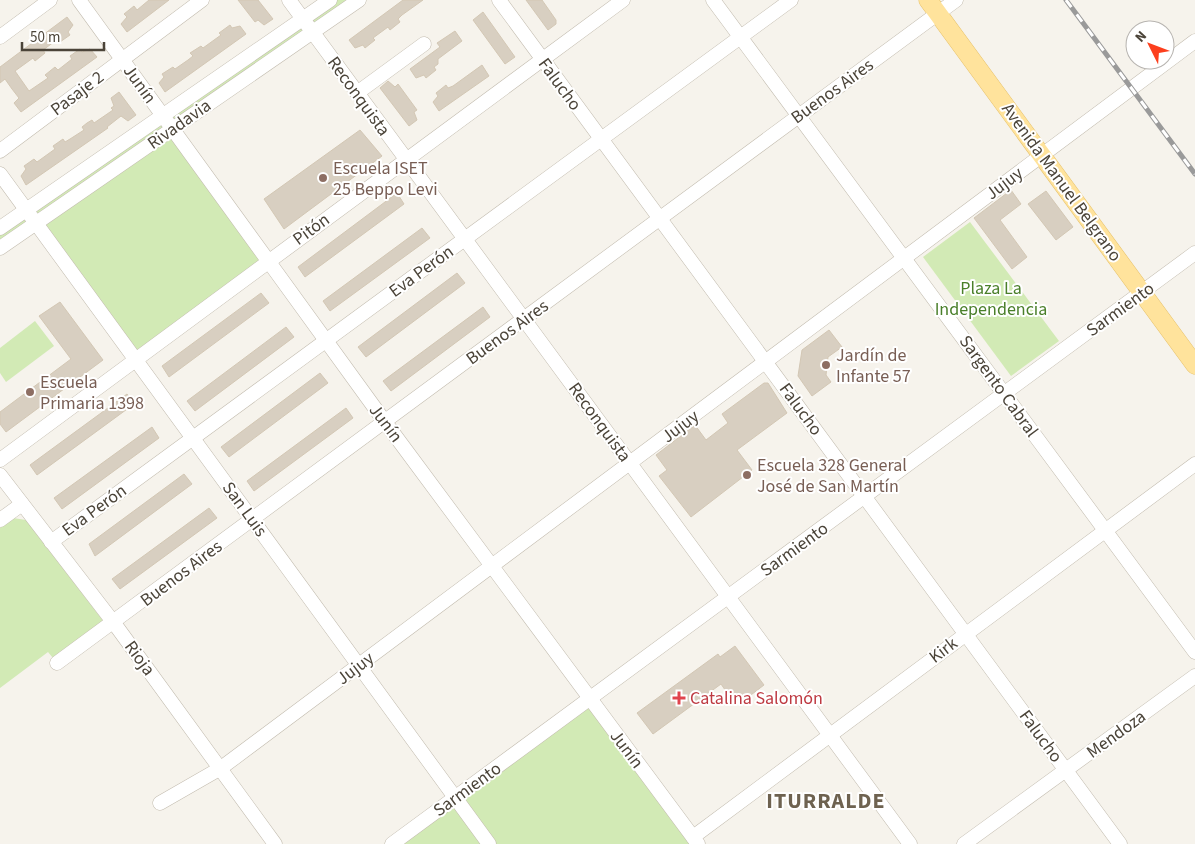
<svg xmlns="http://www.w3.org/2000/svg" width="1195" height="844" font-family="'Source Sans 3',sans-serif">
  <style>
    .green { fill: #d2eab5 }
    .building { fill: #d8cfc1; stroke: #d3c7b4 }
    .lines { fill: none; stroke-linecap: round; stroke-linejoin: round }
    .minor-casing { stroke: #c2bbae; stroke-width: 15 }
    .major-casing { stroke: #e6c16a; stroke-width: 19 }
    .minor { stroke: #fff; stroke-width: 14 }
    .major { stroke: #ffe39c; stroke-width: 18 }
    .rail-casing { stroke: #9a9a9a; stroke-width: 5 }
    .rail { stroke: #fff; stroke-width: 3; stroke-dasharray: 9; stroke-linecap: butt }
    .education-dot { fill: #8d6e63; stroke: #fff; stroke-width: 2 }
    .health-dot { fill: #e0444e; stroke: #fff; stroke-width: 2 }
    .labels { text-anchor: middle; stroke-width: 4; stroke-linejoin: round; paint-order: stroke }
    .street-label { font-size: 18px; fill: #4b4439; stroke: #fff }
    .education-label { font-size: 18px; fill: #785e54; stroke: #fff; text-anchor: start }
    .park-label { font-size: 18px; fill: #4a7f2a; stroke: #fff }
    .health-label { font-size: 18px; fill: #be3a42; stroke: #fff; text-anchor: start }
    .district-label { font-size: 22px; font-weight: bold; letter-spacing: 1px; fill: #6e6250; stroke: #fff }
  </style>
  <rect width="100%" height="100%" fill="#f6f3ec"/>
  <g class="green">
    <polygon points="330,0 359,0 173,129 268,261 135,359 36,223 0,248 0,228"/>
    <polygon points="970,222 1059,341 1011,376 923,257"/>
    <polygon points="35,321 54,346 6,382 0,373 0,348"/>
    <polygon points="13,518 26,520 104,622 53,658 48,652 0,688 0,528"/>
    <polygon points="590,698 698,844 392,844"/>
  </g>
  <g class="building">
    <polygon points="149,0 169,0 127,32 121,24 127,17 124,14 134,6 137,10"/>
    <polygon points="238,0 258,0 273,19 264,25 258,20 255,22"/>
    <polygon points="403,0 423,0 402,15 398,19 400,22 390,30 388,27 373,38 375,40 365,48 363,45 355,48 349,40"/>
    <polygon points="526,0 542,0 556,20 556,24 548,30"/>
    <polygon points="483,12 515,57 505,64 473,20"/>
    <polygon points="67,17 73,25 68,32 70,35 60,42 58,39 43,50 45,53 35,61 33,58 15,71 29,91 48,78 45,75 55,67 58,70 72,59 70,56 80,49 82,52 90,49 97,57 21,112 14,103 19,98 12,89 5,79 0,83 0,67"/>
    <polygon points="230,25 232,28 240,26 246,34 165,92 159,83 164,77 162,74 173,67 175,69 188,60 193,56 190,53 201,46 203,48 221,35 219,33"/>
    <polygon points="455,31 462,41 438,59 438,64 434,67 436,70 426,78 424,75 416,78 410,69 440,47 437,43"/>
    <polygon points="482,65 489,76 439,111 433,102 438,96 436,93 446,85 448,88 453,86"/>
    <polygon points="388,81 395,87 398,84 417,110 414,112 417,120 409,126 380,88"/>
    <polygon points="119,92 136,115 128,121 121,116 107,127 108,128 26,185 21,176 26,169 24,166 34,159 37,162 55,149 53,146 63,139 65,142 70,139 84,130 82,127 87,123 92,120 94,123 113,110 111,108 114,106 111,98"/>
    <polygon points="360,130 382,156 284,229 264,199"/>
    <polygon points="1011,190 1021,204 1000,220 1027,257 1012,269 974,218"/>
    <polygon points="1046,191 1073,227 1056,240 1028,204"/>
    <polygon points="397,193 404,204 305,277 298,267"/>
    <polygon points="422,228 430,238 330,311 323,301"/>
    <polygon points="457,273 465,283 366,357 358,347"/>
    <polygon points="261,293 269,303 169,377 162,366"/>
    <polygon points="60,302 103,360 6,432 0,424 0,412 71,359 39,316"/>
    <polygon points="483,307 490,317 391,391 383,381"/>
    <polygon points="286,327 294,337 195,411 187,401"/>
    <polygon points="829,330 842,347 828,357 826,375 831,382 812,396 798,376 802,350"/>
    <polygon points="320,373 328,383 229,457 221,447"/>
    <polygon points="764,383 768,383 787,413 737,450 752,470 691,517 659,476 667,470 656,455 695,425 706,440 728,423 722,414"/>
    <polygon points="127,394 134,404 37,475 30,465"/>
    <polygon points="346,408 353,418 254,491 247,481"/>
    <polygon points="152,427 159,438 62,509 54,498"/>
    <polygon points="184,474 192,484 95,556 89,544"/>
    <polygon points="209,508 217,518 120,589 112,579"/>
    <polygon points="735,646 764,685 743,701 741,698 734,703 721,684 653,734 637,713 718,654 720,657"/>
  </g>
  <g class="lines">
    <defs>
      <g id="minor">
        <polyline points="79,0 385,422 698,844"/>
        <polyline points="289,0 910,844"/>
        <polyline points="499,0 1120,844"/>
        <polyline points="713,0 1195,652"/>
        <polyline points="0,37 50,0"/>
        <polyline points="357,93 424,44"/>
        <polyline points="0,151 202,0"/>
        <polyline points="0,174 489,844"/>
        <polyline points="0,228 330,0"/>
        <polyline points="0,248 359,0"/>
        <polyline points="0,460 623,0"/>
        <polyline points="0,475 114,623 275,844"/>
        <polyline points="0,520 22,504"/>
        <polyline points="51,542 791,0"/>
        <polyline points="57,663 956,0"/>
        <polyline points="160,803 221,768 1195,41"/>
        <polyline points="693,837 1195,464"/>
        <polyline points="392,844 1195,253"/>
        <polyline points="964,844 1195,676"/>
      </g>
      <polyline id="major" points="928,0 1195,365"/>
    </defs>
    <use href="#minor" class="minor-casing"/>
    <use href="#major" class="major-casing"/>
    <use href="#minor" class="minor"/>
    <use href="#major" class="major"/>
    <defs>
      <polyline id="rail" points="1066,0 1195,174"/>
    </defs>
    <use href="#rail" class="rail-casing"/>
    <use href="#rail" class="rail"/>
  </g>
  <g class="education-dot">
    <circle cx="323" cy="178" r="5"/>
    <circle cx="826" cy="365" r="5"/>
    <circle cx="30" cy="392" r="5"/>
    <circle cx="747" cy="475" r="5"/>
  </g>
  <path class="health-dot" d="M676.5 690.5h5v5h5v5h-5v5h-5v-5h-5v-5h5z"/>
  <g class="labels">
    <g class="street-label">
      <text transform="translate(140 84) rotate(54)" y="6">Junín</text>
      <text transform="translate(560 84) rotate(54)" y="6">Falucho</text>
      <text transform="translate(832 91) rotate(-36)" y="6">Buenos Aires</text>
      <text transform="translate(77 93) rotate(-37)" y="6">Pasaje 2</text>
      <text transform="translate(359 96) rotate(54)" y="6">Reconquista</text>
      <text transform="translate(179 124) rotate(-35)" y="6">Rivadavia</text>
      <text transform="translate(1062 182) rotate(54)" y="6">Avenida Manuel Belgrano</text>
      <text transform="translate(1004 183) rotate(-37)" y="6">Jujuy</text>
      <text transform="translate(311 229) rotate(-36)" y="6">Pitón</text>
      <text transform="translate(421 271) rotate(-36)" y="6">Eva Perón</text>
      <text transform="translate(1120 309) rotate(-36)" y="6">Sarmiento</text>
      <text transform="translate(507 332) rotate(-36)" y="6">Buenos Aires</text>
      <text transform="translate(999 386) rotate(54)" y="6">Sargento Cabral</text>
      <text transform="translate(801 409) rotate(54)" y="6">Falucho</text>
      <text transform="translate(600 422) rotate(54)" y="6">Reconquista</text>
      <text transform="translate(386 423) rotate(53)" y="6">Junín</text>
      <text transform="translate(680 426) rotate(-37)" y="6">Jujuy</text>
      <text transform="translate(245 509) rotate(54)" y="6">San Luis</text>
      <text transform="translate(94 510) rotate(-36)" y="6">Eva Perón</text>
      <text transform="translate(794 549) rotate(-36)" y="6">Sarmiento</text>
      <text transform="translate(181 573) rotate(-37)" y="6">Buenos Aires</text>
      <text transform="translate(943 650) rotate(-37)" y="6">Kirk</text>
      <text transform="translate(140 658) rotate(54)" y="6">Rioja</text>
      <text transform="translate(355 668) rotate(-37)" y="6">Jujuy</text>
      <text transform="translate(1116 734) rotate(-36)" y="6">Mendoza</text>
      <text transform="translate(1041 736) rotate(54)" y="6">Falucho</text>
      <text transform="translate(627 749) rotate(53)" y="6">Junín</text>
      <text transform="translate(467 789) rotate(-36)" y="6">Sarmiento</text>
    </g>
    <g class="education-label">
      <text x="333" y="174">Escuela ISET<tspan x="333" dy="21">25 Beppo Levi</tspan></text>
      <text x="836" y="361">Jardín de<tspan x="836" dy="21">Infante 57</tspan></text>
      <text x="40" y="388">Escuela<tspan x="40" dy="21">Primaria 1398</tspan></text>
      <text x="757" y="471">Escuela 328 General<tspan x="757" dy="21">José de San Martín</tspan></text>
    </g>
    <g class="park-label">
      <text x="991" y="294">Plaza La<tspan x="991" dy="21">Independencia</tspan></text>
    </g>
    <g class="health-label">
      <text x="690" y="704">Catalina Salomón</text>
    </g>
    <g class="district-label">
      <text x="826" y="808">ITURRALDE</text>
    </g>
  </g>
  <g transform="translate(1150 45) rotate(312)"><circle r="24" fill="#ffffff" stroke="#b7b4b0"/>
  <path d="M0-4L9 19L0 12L-9 19Z" fill="#fc3f1d"/>
  <text y="-8" font-size="14" font-weight="bold" text-anchor="middle" fill="#4b4439">N</text>
  </g>
  <path d="M22 42v8h82v-8" fill="none" stroke="#4b4439" stroke-width="2.5"/>
  <text x="30" y="42" font-size="15" fill="#4b4439" stroke="#ffffff" stroke-width="4" paint-order="stroke">50 m</text>
</svg>
